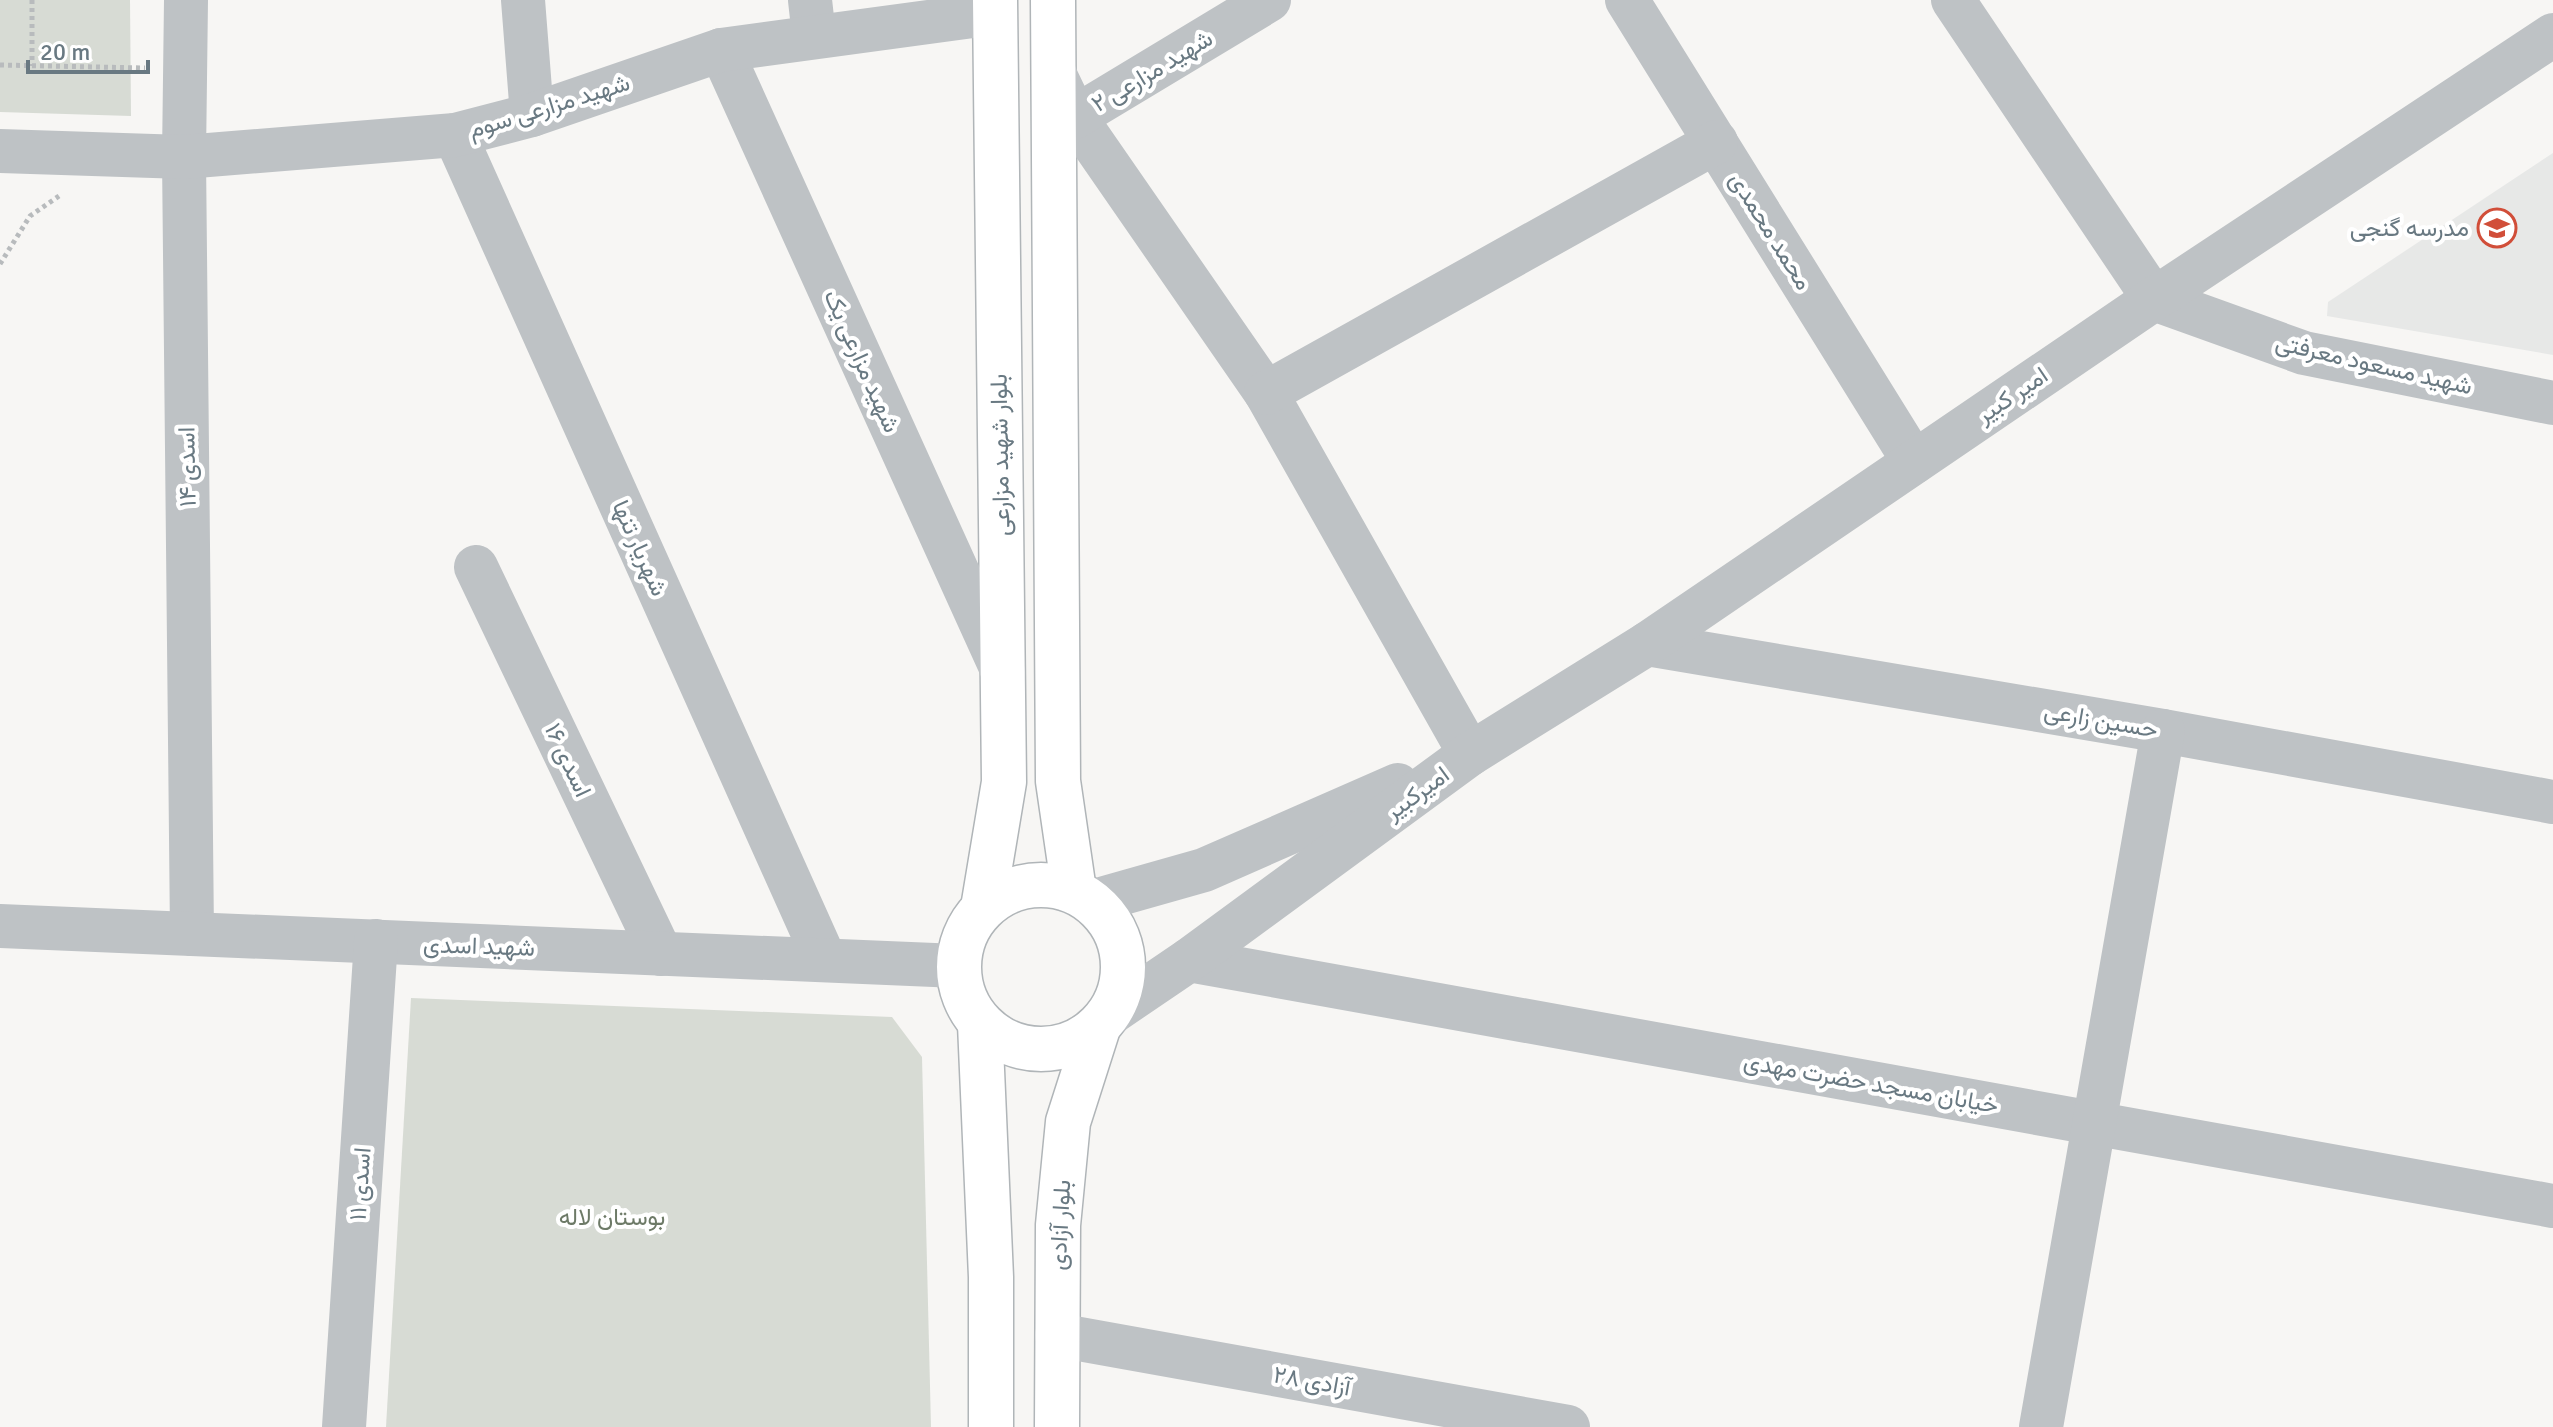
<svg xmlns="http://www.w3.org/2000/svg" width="2553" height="1427" font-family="Signika,Vazirmatn,sans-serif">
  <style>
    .built { fill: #e7e8e7 }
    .green { fill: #d7dbd4 }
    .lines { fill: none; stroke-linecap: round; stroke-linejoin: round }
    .major-casing { stroke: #b0b5b8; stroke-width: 47 }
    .path { stroke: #b8bbbd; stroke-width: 5; stroke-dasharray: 4 4; stroke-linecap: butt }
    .minor { stroke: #bec2c5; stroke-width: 44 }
    .major { stroke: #fff; stroke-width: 44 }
    .labels { text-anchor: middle; stroke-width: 8; stroke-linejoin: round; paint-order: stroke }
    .street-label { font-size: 24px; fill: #697982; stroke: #fff }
    .poi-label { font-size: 24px; fill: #697982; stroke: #fff; text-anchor: end }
    .park-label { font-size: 24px; fill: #6d7a67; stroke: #fff }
  </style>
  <rect width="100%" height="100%" fill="#f7f6f4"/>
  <polygon class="built" points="2553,153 2553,355 2327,316 2328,302"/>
  <g class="green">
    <polygon points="0,0 130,0 131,116 0,112"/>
    <polygon points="411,998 892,1017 922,1057 931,1427 386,1427"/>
  </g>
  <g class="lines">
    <defs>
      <g id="major">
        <polyline points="1053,0 1058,781 1074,891"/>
        <circle cx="1041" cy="967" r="82"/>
        <polyline points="983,908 1004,782 995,0"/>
        <polyline points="980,1024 991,1277 991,1427"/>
        <polyline points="1057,1427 1058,1225 1068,1122 1098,1028"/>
      </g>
    </defs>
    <use href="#major" class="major-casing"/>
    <g class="path">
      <polyline points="32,0 32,66"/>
      <polyline points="0,65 145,68"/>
      <polyline points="0,264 30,216 59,196"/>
    </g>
    <g class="minor">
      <polyline points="186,0 184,157 192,934"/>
      <polyline points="523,0 532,115"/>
      <polyline points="810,0 814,36"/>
      <polyline points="1627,0 1914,462"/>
      <polyline points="1953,0 2154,299 2304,353 2553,403"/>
      <polyline points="721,50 1003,672"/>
      <polyline points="1054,73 1075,117 1266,393 1470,754"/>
      <polyline points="1075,117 1269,0"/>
      <polyline points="455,135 825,960"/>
      <polyline points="0,151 184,157 455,135 532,115 721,50 995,13"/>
      <polyline points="1266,393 1716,142"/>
      <polyline points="476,567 661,954"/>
      <polyline points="1647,644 2163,731 2553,802"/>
      <polyline points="1091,902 1204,870 1398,785"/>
      <polyline points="0,926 958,966"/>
      <polyline points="1189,960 2553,1206"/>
      <polyline points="1111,1013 1189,960 1470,754 1647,644 2154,299 2553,35"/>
      <polyline points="1057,1335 1568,1427"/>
      <polyline points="344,1427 376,941"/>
      <polyline points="2041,1427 2163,731"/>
    </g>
    <use href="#major" class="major"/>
  </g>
  <defs>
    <symbol id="school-ring" viewBox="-11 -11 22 22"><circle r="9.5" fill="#fff" stroke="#d14e39" stroke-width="1.5"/><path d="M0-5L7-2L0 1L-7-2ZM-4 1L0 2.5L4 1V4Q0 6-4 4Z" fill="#d14e39"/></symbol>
  </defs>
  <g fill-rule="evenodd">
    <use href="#school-ring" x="2475" y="206" width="44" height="44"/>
  </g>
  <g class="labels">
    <g class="street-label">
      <text transform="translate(1152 71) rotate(-31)" y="8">شهید مزارعی ۲</text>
      <text transform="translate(549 106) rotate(-17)" y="8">شهید مزارعی سوم</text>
      <text transform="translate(1771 231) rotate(58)" y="8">محمد محمدی</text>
      <text transform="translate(862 361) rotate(66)" y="8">شهید مزارعی یک</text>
      <text transform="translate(2374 364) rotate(13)" y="8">شهید مسعود معرفتی</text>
      <text transform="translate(2012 395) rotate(-34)" y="8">امیر کبیر</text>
      <text transform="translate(1000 455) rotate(-91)" y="8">بلوار شهید مزارعی</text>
      <text transform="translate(187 467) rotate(-91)" y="8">اسدی ۱۴</text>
      <text transform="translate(640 548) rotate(66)" y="8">شهریار تنها</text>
      <text transform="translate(2101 720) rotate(10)" y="8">حسین زارعی</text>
      <text transform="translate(568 760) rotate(65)" y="8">اسدی ۱۶</text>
      <text transform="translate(1417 793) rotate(-36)" y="8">امیرکبیر</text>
      <text transform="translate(479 946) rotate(2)" y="8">شهید اسدی</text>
      <text transform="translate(1871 1083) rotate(10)" y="8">خیابان مسجد حضرت مهدی</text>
      <text transform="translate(360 1184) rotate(-86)" y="8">اسدی ۱۱</text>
      <text transform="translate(1060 1225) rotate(-87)" y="8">بلوار آزادی</text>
      <text transform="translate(1312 1381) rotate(10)" y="8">آزادی ۲۸</text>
    </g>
    <g class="poi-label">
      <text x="2469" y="236">مدرسه گنجی</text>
    </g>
    <g class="park-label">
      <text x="612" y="1225">بوستان لاله</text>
    </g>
  </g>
  <path d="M28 60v12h120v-12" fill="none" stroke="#697982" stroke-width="4"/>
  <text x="40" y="60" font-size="24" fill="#697982" stroke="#ffffff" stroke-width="6" paint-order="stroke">20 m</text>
</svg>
